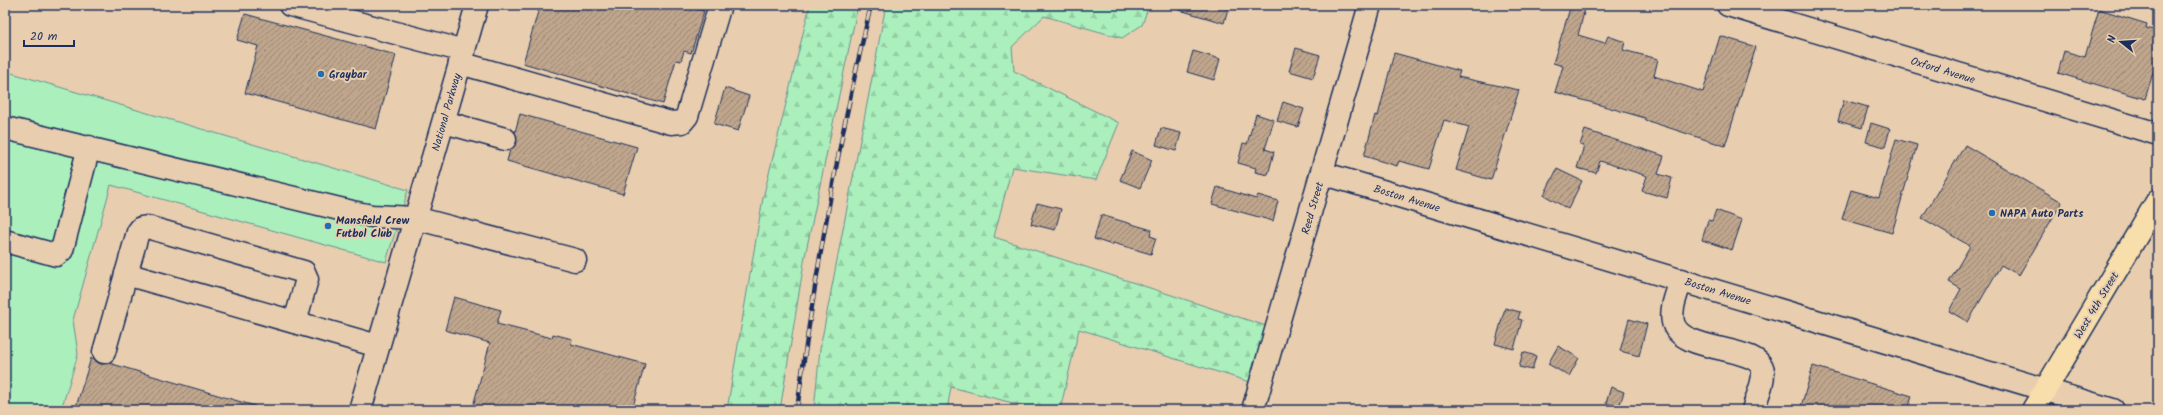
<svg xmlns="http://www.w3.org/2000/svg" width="2163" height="415" font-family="Kalam,sans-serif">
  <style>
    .forest { fill: url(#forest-firs); stroke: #63908d }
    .pitch { fill: #abf0bc; stroke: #63908d }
    .building { fill: url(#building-hatch); stroke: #1b2f5e }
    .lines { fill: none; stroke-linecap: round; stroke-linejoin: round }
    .minor-casing { stroke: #1b2f5e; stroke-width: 25 }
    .major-casing { stroke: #1b2f5e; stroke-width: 25 }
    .minor { stroke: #e8ceaf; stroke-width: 22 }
    .major { stroke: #f8deab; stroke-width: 22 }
    .rail-casing { stroke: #1b2f5e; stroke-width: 4.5 }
    .rail { stroke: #e8ceaf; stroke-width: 3; stroke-dasharray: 9; stroke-linecap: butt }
    .poi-dot { fill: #1f6fb2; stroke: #e8ceaf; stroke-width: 1.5 }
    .labels { text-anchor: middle; stroke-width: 4; stroke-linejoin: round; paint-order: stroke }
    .street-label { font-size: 11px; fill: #1b2f5e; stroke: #e8ceaf }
    .poi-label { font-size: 11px; font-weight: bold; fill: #1b2f5e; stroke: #e8ceaf; text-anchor: start }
  </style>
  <defs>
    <pattern id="forest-firs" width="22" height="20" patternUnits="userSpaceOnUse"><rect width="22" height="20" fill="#abf0bc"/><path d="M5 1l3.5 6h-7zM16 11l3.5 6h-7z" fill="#93cea4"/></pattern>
    <pattern id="building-hatch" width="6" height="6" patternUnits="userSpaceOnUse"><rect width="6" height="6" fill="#bfa58c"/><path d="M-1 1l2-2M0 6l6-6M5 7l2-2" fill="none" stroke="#9a8776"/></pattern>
  </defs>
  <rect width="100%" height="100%" fill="#e8ceaf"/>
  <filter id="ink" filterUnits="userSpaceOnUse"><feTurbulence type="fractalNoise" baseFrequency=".025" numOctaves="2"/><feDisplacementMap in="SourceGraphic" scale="8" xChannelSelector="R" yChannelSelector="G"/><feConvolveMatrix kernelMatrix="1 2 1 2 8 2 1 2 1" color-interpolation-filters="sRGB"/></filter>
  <g filter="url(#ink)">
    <g class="forest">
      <polygon points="810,5 858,5 805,256 780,410 727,410 763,198"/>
      <polygon points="886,5 1149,5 1142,25 1122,38 1044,16 1012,47 1014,71 1119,123 1096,180 1012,167 994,237 1266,326 1250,382 1079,329 1060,410 1040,410 951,387 947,410 814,410 820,349"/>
    </g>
    <polygon class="pitch" points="5,71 408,190 386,262 111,185 73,320 78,354 61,410 5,410"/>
    <g class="building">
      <polygon points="540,5 697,5 696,9 704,11 691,53 684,51 681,61 676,60 663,104 523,63"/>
      <polygon points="1176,5 1229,5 1224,23 1176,9"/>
      <polygon points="1571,5 1586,5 1578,35 1605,43 1608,36 1625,42 1623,50 1658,59 1654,76 1703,92 1720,36 1756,47 1725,146 1645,120 1645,118 1555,92 1563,66 1553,63"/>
      <polygon points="2099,9 2147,24 2146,28 2158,31 2158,63 2156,63 2145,99 2058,73 2064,51 2085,57"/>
      <polygon points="245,14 396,55 376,129 245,93 258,46 237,40"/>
      <polygon points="1296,48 1320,55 1313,78 1289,71"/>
      <polygon points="1193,51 1220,59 1214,80 1187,72"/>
      <polygon points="1394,53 1460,71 1458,77 1519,90 1491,180 1456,170 1469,127 1444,120 1429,169 1399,161 1397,166 1364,156 1375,115 1378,116"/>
      <polygon points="725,88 749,96 738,131 714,124"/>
      <polygon points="1844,100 1868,107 1862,128 1838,121"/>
      <polygon points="1283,102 1304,109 1298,127 1277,121"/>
      <polygon points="520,114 637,147 623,194 507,161 510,150 517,143 515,132"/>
      <polygon points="1256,114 1274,120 1265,149 1274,152 1268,175 1255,172 1256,168 1238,163 1243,143 1247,144"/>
      <polygon points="1871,123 1890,129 1885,147 1866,142"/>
      <polygon points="1161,128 1181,133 1176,151 1156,145"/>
      <polygon points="1585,130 1664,156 1658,174 1672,178 1667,198 1642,191 1647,176 1600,161 1596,173 1577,168 1584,146 1580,145"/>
      <polygon points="1896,139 1917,145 1892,233 1842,219 1851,190 1879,198"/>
      <polygon points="1965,145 2062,202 2019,275 2001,265 1968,322 1949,311 1961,289 1949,282 1970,246 1922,218"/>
      <polygon points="1132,151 1152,160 1140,188 1120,180"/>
      <polygon points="1557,169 1582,181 1568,209 1544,195"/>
      <polygon points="1217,187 1256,199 1258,195 1278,201 1273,221 1212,204"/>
      <polygon points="1037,203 1061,209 1055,230 1031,224"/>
      <polygon points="1716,210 1742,220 1732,250 1702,240 1708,220 1712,221"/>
      <polygon points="1101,215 1152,230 1150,236 1156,238 1151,254 1113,243 1112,245 1094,239"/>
      <polygon points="454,297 501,310 497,324 552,338 553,334 572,339 571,344 645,364 632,410 472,410 490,343 445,330"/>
      <polygon points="1505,308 1520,312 1518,319 1522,320 1514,349 1495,344"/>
      <polygon points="1629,319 1647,324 1639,356 1620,351"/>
      <polygon points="1558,346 1579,358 1569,376 1548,364"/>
      <polygon points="1523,352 1536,356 1532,370 1519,367"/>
      <polygon points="91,358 100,364 109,363 255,406 255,410 75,410"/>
      <polygon points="1813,366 1912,396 1908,410 1800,410"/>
      <polygon points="1611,387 1624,392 1619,407 1606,403"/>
    </g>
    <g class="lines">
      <defs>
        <g id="minor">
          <polyline points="290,5 464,51"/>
          <polyline points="1728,5 2158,134"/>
          <polyline points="460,63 671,123 682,122 687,116 720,5"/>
          <polyline points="444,122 505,139"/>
          <polyline points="5,128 352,212 372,216 415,218 575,260"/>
          <polyline points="1322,173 2113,410"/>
          <polyline points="5,241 56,255 62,250 89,147"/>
          <polyline points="126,274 378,346"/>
          <path d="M1681 280C1677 294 1670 308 1673 322 1680 354 1760 344 1763 371 1764 383 1756 399 1753 410"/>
          <polyline points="104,352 138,232 141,228 147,227 304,272 307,279 295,322"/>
          <polyline points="360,410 477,5"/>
          <polyline points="1253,410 1370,5"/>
        </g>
        <polyline id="major" points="2033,410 2158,200"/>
      </defs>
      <use href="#minor" class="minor-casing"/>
      <use href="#major" class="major-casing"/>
      <use href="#minor" class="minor"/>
      <use href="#major" class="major"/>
      <defs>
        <path id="rail" d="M797 410C815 274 839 138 871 5"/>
      </defs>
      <use href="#rail" class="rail-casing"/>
      <use href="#rail" class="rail"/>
    </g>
  </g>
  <g class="poi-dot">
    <circle cx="321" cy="74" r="4"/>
    <circle cx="1992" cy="213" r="4"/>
    <circle cx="328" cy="226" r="4"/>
  </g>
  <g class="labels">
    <g class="street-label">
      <text transform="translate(1943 70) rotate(17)" y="4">Oxford Avenue</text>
      <text transform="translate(446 112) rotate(-74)" y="4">National Parkway</text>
      <text transform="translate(1407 198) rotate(17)" y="4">Boston Avenue</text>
      <text transform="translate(1312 208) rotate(-74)" y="4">Reed Street</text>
      <text transform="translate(1718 291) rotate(17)" y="4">Boston Avenue</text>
      <text transform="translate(2096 305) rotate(-59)" y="4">West 4th Street</text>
    </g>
    <g class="poi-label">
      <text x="329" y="78">Graybar</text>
      <text x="2000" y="217">NAPA Auto Parts</text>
      <text x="336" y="224">Mansfield Crew<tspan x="336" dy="13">Futbol Club</tspan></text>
    </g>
  </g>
  <rect width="2163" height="415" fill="none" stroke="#e8ceaf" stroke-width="20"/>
  <rect x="10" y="10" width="2143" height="395" fill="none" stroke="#1b2f5e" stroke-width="1.5" filter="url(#ink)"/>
  <g transform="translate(2121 42) rotate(287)" stroke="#e8ceaf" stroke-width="3" paint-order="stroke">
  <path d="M0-3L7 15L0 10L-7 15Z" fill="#1b2f5e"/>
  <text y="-6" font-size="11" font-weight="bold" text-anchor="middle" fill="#1b2f5e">N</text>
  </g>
  <path d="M24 40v6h50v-6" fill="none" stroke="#1b2f5e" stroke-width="2"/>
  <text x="30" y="40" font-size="12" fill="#1b2f5e" stroke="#e8ceaf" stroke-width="3" paint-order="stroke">20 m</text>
</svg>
